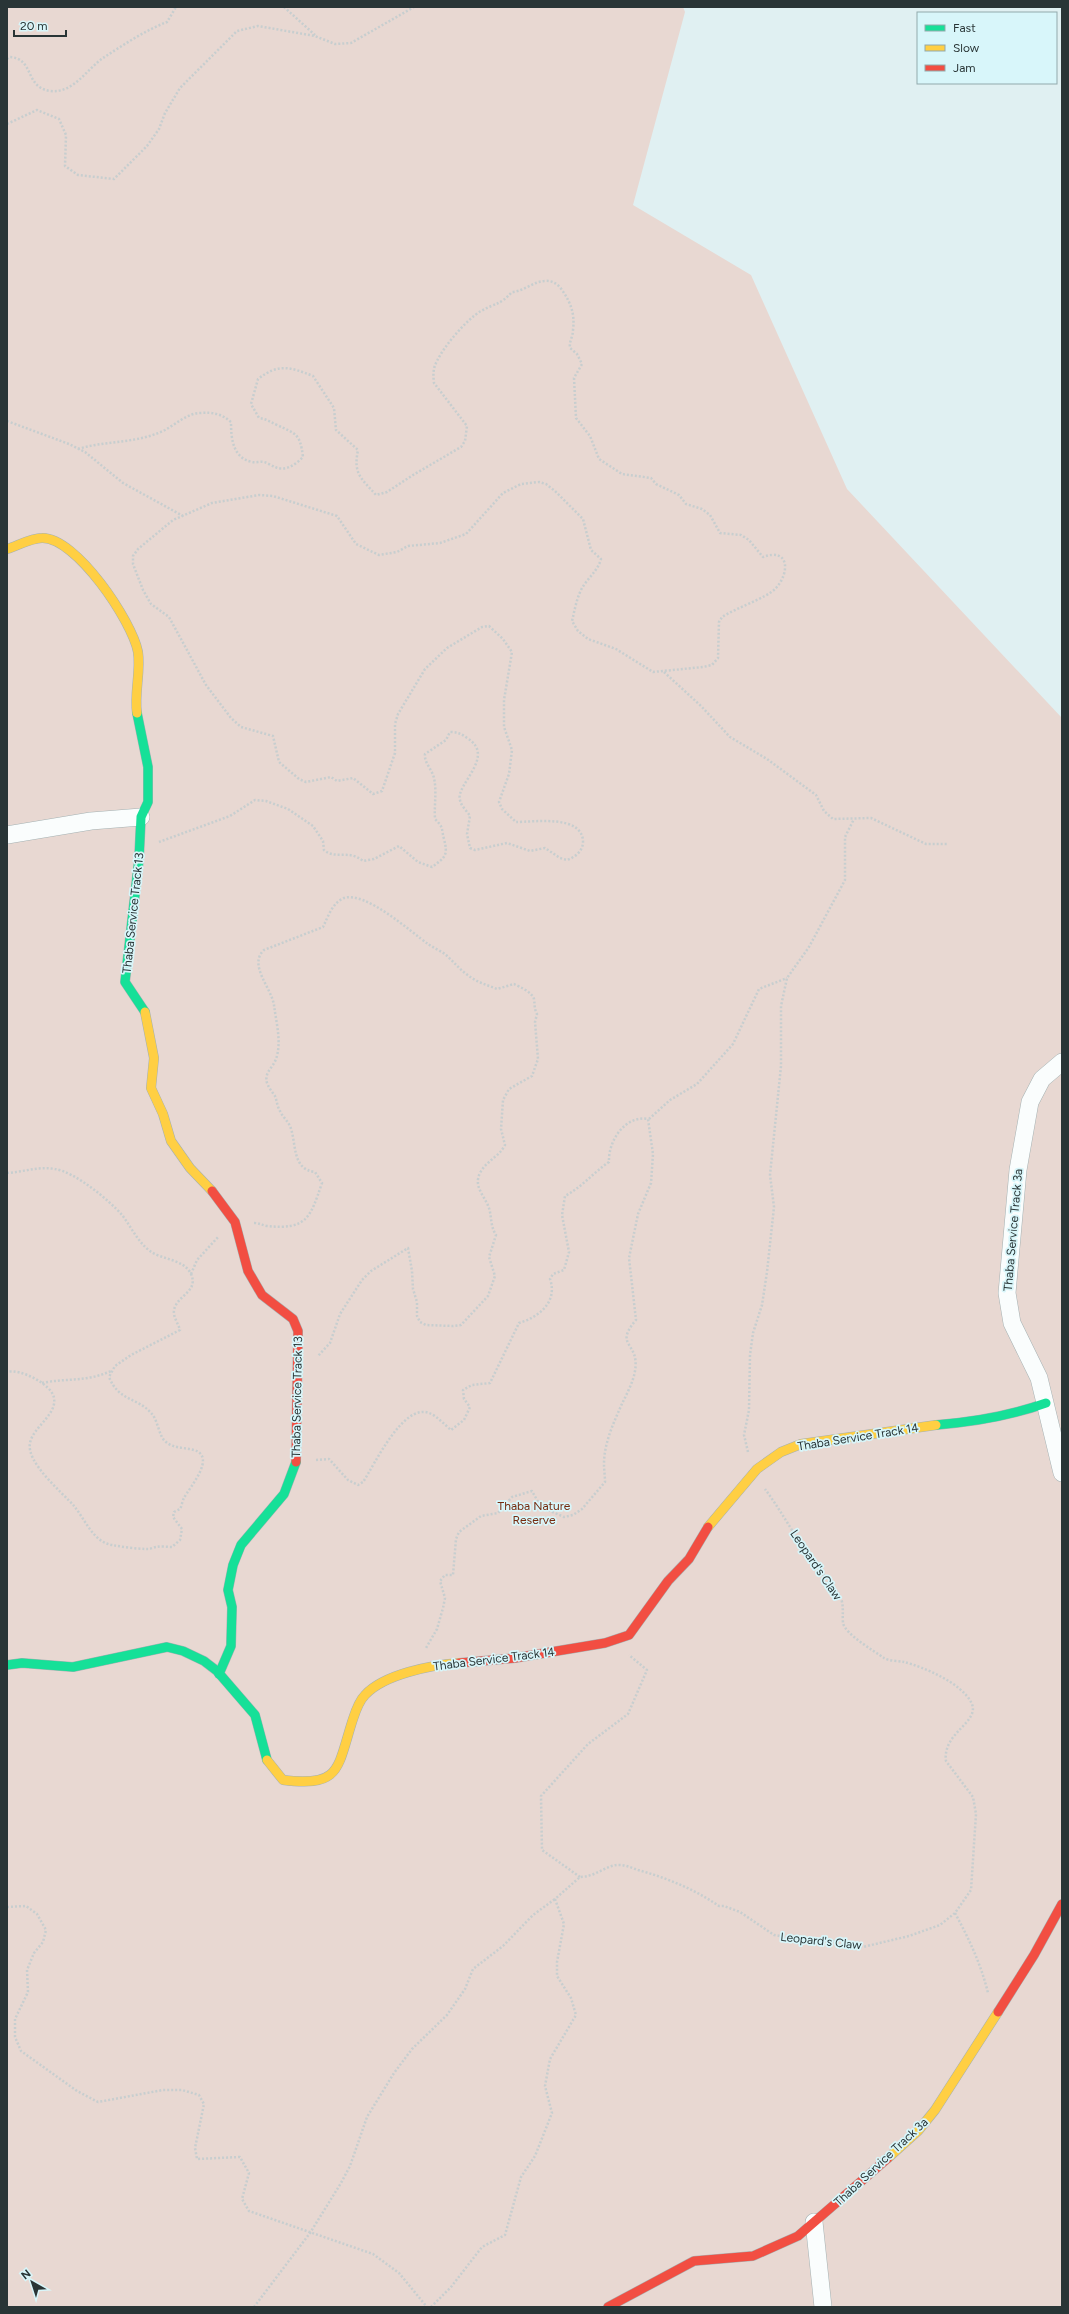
<svg xmlns="http://www.w3.org/2000/svg" width="1069" height="2314" font-family="Figtree,sans-serif">
  <style>
    .green { fill: #e8d8d2 }
    .lines { fill: none; stroke-linecap: round; stroke-linejoin: round }
    .street-casing { stroke: #a4b1b2; stroke-width: 18 }
    .fast-casing { stroke: #a4b1b2; stroke-width: 10 }
    .slow-casing { stroke: #a4b1b2; stroke-width: 10 }
    .jam-casing { stroke: #a4b1b2; stroke-width: 10 }
    .path { stroke: #c7cecf; stroke-width: 2.5; stroke-dasharray: 2 2; stroke-linecap: butt }
    .street { stroke: #fafdfd; stroke-width: 17 }
    .fast { stroke: #16e098; stroke-width: 9 }
    .slow { stroke: #ffcf43; stroke-width: 9 }
    .jam { stroke: #f24e42; stroke-width: 9 }
    .labels { text-anchor: middle; stroke-width: 3.5; stroke-linejoin: round; paint-order: stroke }
    .street-label { font-size: 12px; fill: #293536; stroke: #d8f6fa }
    .park-label { font-size: 12px; fill: #752b0f; stroke: #d8f6fa }
  </style>
  <rect width="100%" height="100%" fill="#e0f0f2"/>
  <polygon class="green" points="7,7 683,7 685,12 633,205 751,275 847,489 1062,718 1062,2307 7,2307"/>
  <g class="lines">
    <defs>
      <g id="street">
        <polyline points="7,835 91,821 141,817"/>
        <polyline points="1062,1062 1042,1079 1030,1102 1018,1170 1007,1293 1012,1323 1039,1378 1062,1473"/>
        <polyline points="814,2222 823,2307"/>
      </g>
      <g id="fast">
        <polyline points="137,713 148,767 148,802 141,817 139,859 125,982 145,1012"/>
        <path d="M936 1425C974 1422 1010 1416 1046 1403"/>
        <polyline points="7,1665 22,1663 73,1667 167,1647 183,1651 204,1661 217,1671 255,1715 267,1760"/>
        <polyline points="219,1674 231,1646 232,1607 228,1590 233,1565 241,1545 284,1494 296,1462"/>
      </g>
      <g id="slow">
        <path d="M7 549C17 546 31 538 42 538 76 537 132 621 138 652 141 672 134 693 137 713"/>
        <polyline points="145,1012 154,1058 151,1088 163,1114 171,1141 190,1168 212,1191"/>
        <polyline points="708,1527 757,1469 781,1452 801,1444 936,1425"/>
        <path d="M267 1760 283 1780C340 1787 337 1770 352 1722 355 1713 358 1702 365 1695 384 1674 432 1665 459 1663"/>
        <polyline points="888,2158 918,2131 935,2110 998,2012"/>
      </g>
      <g id="jam">
        <polyline points="212,1191 235,1222 248,1271 262,1295 293,1319 298,1331 296,1462"/>
        <polyline points="459,1663 515,1658 605,1643 629,1635 668,1581 689,1559 708,1527"/>
        <polyline points="998,2012 1034,1955 1062,1904"/>
        <polyline points="608,2307 694,2261 753,2256 798,2236 888,2158"/>
      </g>
    </defs>
    <use href="#street" class="street-casing"/>
    <use href="#fast" class="fast-casing"/>
    <use href="#slow" class="slow-casing"/>
    <use href="#jam" class="jam-casing"/>
    <g class="path">
      <polyline points="284,7 315,35"/>
      <path d="M7 59 9 57C35 58 24 87 50 91 73 94 87 69 103 58 123 45 146 30 167 22L176 7"/>
      <polyline points="7,124 37,110 59,119 66,135 65,166 78,175 114,179 147,146 159,129 165,113 180,88 237,31 258,26 315,36 335,44 351,43 414,7"/>
      <polyline points="7,421 69,444 85,452 123,483 183,516"/>
      <path d="M78 449C107 440 137 444 165 430 176 424 188 413 200 413 213 412 222 414 231 422 231 439 233 458 252 462 256 463 260 461 264 462 268 463 272 466 275 467 286 472 296 464 303 457 300 433 296 434 277 425 270 422 267 419 259 418L251 404 258 379C279 363 290 367 313 376L334 408 336 430 358 450C353 474 361 478 376 495L387 492 413 475 461 447 465 441 467 426 434 383C433 375 433 368 437 361 444 346 467 319 481 311 497 302 499 306 512 292 524 291 533 282 544 281 552 280 558 284 562 290 571 303 575 314 573 330 573 337 569 341 570 348L577 354 582 364 574 378 576 418 590 436 599 459 622 474 651 478 656 484 679 495 686 504 702 509 710 515 720 533 741 535 749 540 763 557C790 547 790 574 775 589 766 598 736 608 722 617L719 622 718 658 712 665 703 667 653 672 616 649 588 639 578 631 572 621C575 609 577 595 584 585 590 576 598 570 601 559L591 550 583 519 555 491 546 484 539 482 521 484 503 493 466 534 440 543 408 546 397 552 379 555 356 544 337 516 273 496 259 495 212 503 173 520 138 549 133 556V564L143 590 151 604 169 617 206 685 231 718 241 727 273 736 279 762 299 779 306 782 331 777 337 781 353 778 373 794 382 791 395 753V724L398 714 425 669 447 648 482 627 489 626 503 639 512 652 504 700V727L512 750 509 774 499 802 502 809 516 822C534 822 584 814 583 843 582 852 575 857 567 860L560 858 545 848 530 851 507 843 475 850 470 848 467 834 470 816C467 811 461 806 460 800 455 785 497 756 467 738 462 734 457 732 450 732L446 740 425 754C424 763 432 769 434 778 437 792 434 805 435 819 444 828 441 828 444 839 448 855 446 857 432 867L418 862 399 846 374 859 363 861C349 849 335 860 324 850L323 841 313 826 288 809 266 801 255 800 230 816 159 842"/>
      <polyline points="664,672 701,706 730,737 767,759 816,795 824,811 833,819 871,818 926,844 948,844"/>
      <polyline points="649,1119 670,1100 697,1084 733,1044 759,989 787,978"/>
      <path d="M7 1173C23 1172 39 1166 55 1169 75 1172 109 1200 122 1215 132 1228 137 1241 150 1251 162 1260 184 1259 191 1274 199 1292 177 1295 174 1310 173 1317 178 1323 180 1330L131 1355 115 1366 109 1377C119 1402 138 1397 152 1414 158 1421 159 1436 165 1441 173 1449 184 1447 194 1450 217 1457 189 1488 184 1498 182 1501 182 1506 180 1509L174 1512 173 1517 182 1529 180 1540 172 1547C167 1547 161 1546 157 1547 154 1547 151 1549 148 1549 137 1549 123 1547 112 1545 93 1542 85 1519 74 1506 62 1492 26 1463 30 1443 33 1427 57 1415 54 1398 52 1384 19 1368 7 1372"/>
      <path d="M254 1223C259 1223 262 1225 267 1226 307 1230 310 1218 322 1183L315 1172C291 1169 297 1143 290 1126 287 1120 282 1116 280 1111 277 1106 277 1101 275 1096 272 1092 269 1088 267 1083 264 1072 273 1068 276 1059 282 1042 276 1022 274 1005 271 987 248 965 264 950L323 927C328 917 332 903 344 898 366 891 411 932 428 944 434 948 441 951 446 955 454 962 460 970 469 976 477 982 487 985 497 989L514 984C520 987 532 992 534 999 535 1006 534 1008 537 1014L535 1022 538 1059 532 1076 509 1089 503 1100 501 1129 505 1145C499 1157 486 1161 480 1173 473 1187 485 1196 489 1208 492 1218 490 1225 496 1235L489 1257 495 1276 488 1296 461 1325 453 1326 426 1325 420 1322 417 1316V1302L413 1289 412 1271 408 1248 371 1271 362 1280 340 1314 330 1343 318 1356"/>
      <polyline points="191,1274 197,1260 219,1236"/>
      <path d="M42 1383C66 1378 87 1382 111 1371"/>
      <polyline points="748,1452 744,1435 749,1410 750,1355 753,1333 762,1305 767,1272 774,1207 770,1175 781,1066 781,1006 787,978 809,947 845,880 845,837 854,819"/>
      <path d="M316 1460 329 1459 348 1480 358 1485 363 1482C375 1464 403 1403 429 1413 437 1416 445 1425 451 1430L464 1420 470 1407 464 1399 463 1390 472 1385 490 1383 519 1323C539 1317 558 1302 550 1279L553 1274 564 1270 569 1252 562 1215 565 1196C582 1187 593 1173 609 1162 608 1141 625 1115 648 1119L653 1154 651 1183 638 1214 629 1258 636 1320C613 1347 640 1341 635 1371 633 1383 626 1395 621 1406 613 1424 604 1444 604 1464 604 1470 605 1476 605 1482L582 1509 573 1515 564 1517 541 1507 532 1491 512 1497 498 1513 481 1516 459 1532 456 1539 453 1575H445L440 1581 445 1598 443 1608 437 1629 426 1648"/>
      <polyline points="580,1877 542,1850 541,1796 588,1744 628,1714 647,1670 629,1655"/>
      <polyline points="7,1907 26,1906 37,1914 46,1930 43,1942 34,1953 27,1970 28,1992 15,2019 15,2037 21,2051 77,2091 98,2102 163,2090 182,2090 199,2095 204,2104 195,2148 197,2159 240,2157 249,2173 242,2199 249,2211 373,2254 399,2273 427,2307"/>
      <path d="M955 1913C969 1939 981 1964 988 1993"/>
      <polyline points="254,2307 310,2233 341,2183 350,2166 367,2117 394,2073 412,2049 447,2015 465,1989 473,1969 503,1946 533,1915 555,1899"/>
      <path d="M431 2307 451 2287 482 2247 505 2235 521 2177 535 2156 552 2113 545 2086 550 2059 576 2015 571 1998 557 1976V1962L564 1924 555 1899 580 1877C596 1877 607 1864 620 1865 626 1865 632 1868 638 1870 667 1878 694 1889 719 1906H724L740 1912 774 1935 810 1941H840L853 1946 863 1947 909 1936 940 1925 955 1913 971 1890 976 1814 973 1797 946 1761C942 1732 982 1722 971 1702 961 1683 924 1667 904 1662 898 1661 889 1661 884 1658 874 1651 845 1634 843 1623 842 1612 845 1603 838 1593 830 1582 820 1571 812 1560 795 1537 782 1512 765 1489"/>
    </g>
    <use href="#street" class="street"/>
    <use href="#fast" class="fast"/>
    <use href="#slow" class="slow"/>
    <use href="#jam" class="jam"/>
  </g>
  <g class="labels">
    <g class="street-label">
      <text transform="translate(133 913) rotate(-84)" y="4">Thaba Service Track 13</text>
      <text transform="translate(1013 1230) rotate(-85)" y="4">Thaba Service Track 3a</text>
      <text transform="translate(297 1397) rotate(-89)" y="4">Thaba Service Track 13</text>
      <text transform="translate(858 1437) rotate(-9)" y="4">Thaba Service Track 14</text>
      <text transform="translate(816 1565) rotate(56)" y="4">Leopard's Claw</text>
      <text transform="translate(494 1659) rotate(-7)" y="4">Thaba Service Track 14</text>
      <text transform="translate(821 1941) rotate(6)" y="4">Leopard's Claw</text>
      <text transform="translate(881 2162) rotate(-43)" y="4">Thaba Service Track 3a</text>
    </g>
    <g class="park-label">
      <text x="534" y="1510">Thaba Nature<tspan x="534" dy="14">Reserve</tspan></text>
    </g>
  </g>
  <rect width="1069" height="2314" fill="none" stroke="#293536" stroke-width="16"/>
  <rect x="917" y="12" width="140" height="72" fill="#d8f6fa" stroke="#92a9ac"/>
  <rect x="925" y="25" width="20" height="6" fill="#16e098" stroke="#92a9ac"/>
  <text x="953" y="32" font-size="12" fill="#293536">Fast</text>
  <rect x="925" y="45" width="20" height="6" fill="#ffcf43" stroke="#92a9ac"/>
  <text x="953" y="52" font-size="12" fill="#293536">Slow</text>
  <rect x="925" y="65" width="20" height="6" fill="#f24e42" stroke="#92a9ac"/>
  <text x="953" y="72" font-size="12" fill="#293536">Jam</text>
  <g transform="translate(32 2282) rotate(321)" stroke="#d8f6fa" stroke-width="3" paint-order="stroke">
  <path d="M0-3L7 15L0 10L-7 15Z" fill="#293536"/>
  <text y="-6" font-size="11" font-weight="bold" text-anchor="middle" fill="#293536">N</text>
  </g>
  <path d="M14 30v6h52v-6" fill="none" stroke="#293536" stroke-width="2"/>
  <text x="20" y="30" font-size="12" fill="#293536" stroke="#d8f6fa" stroke-width="3" paint-order="stroke">20 m</text>
</svg>
